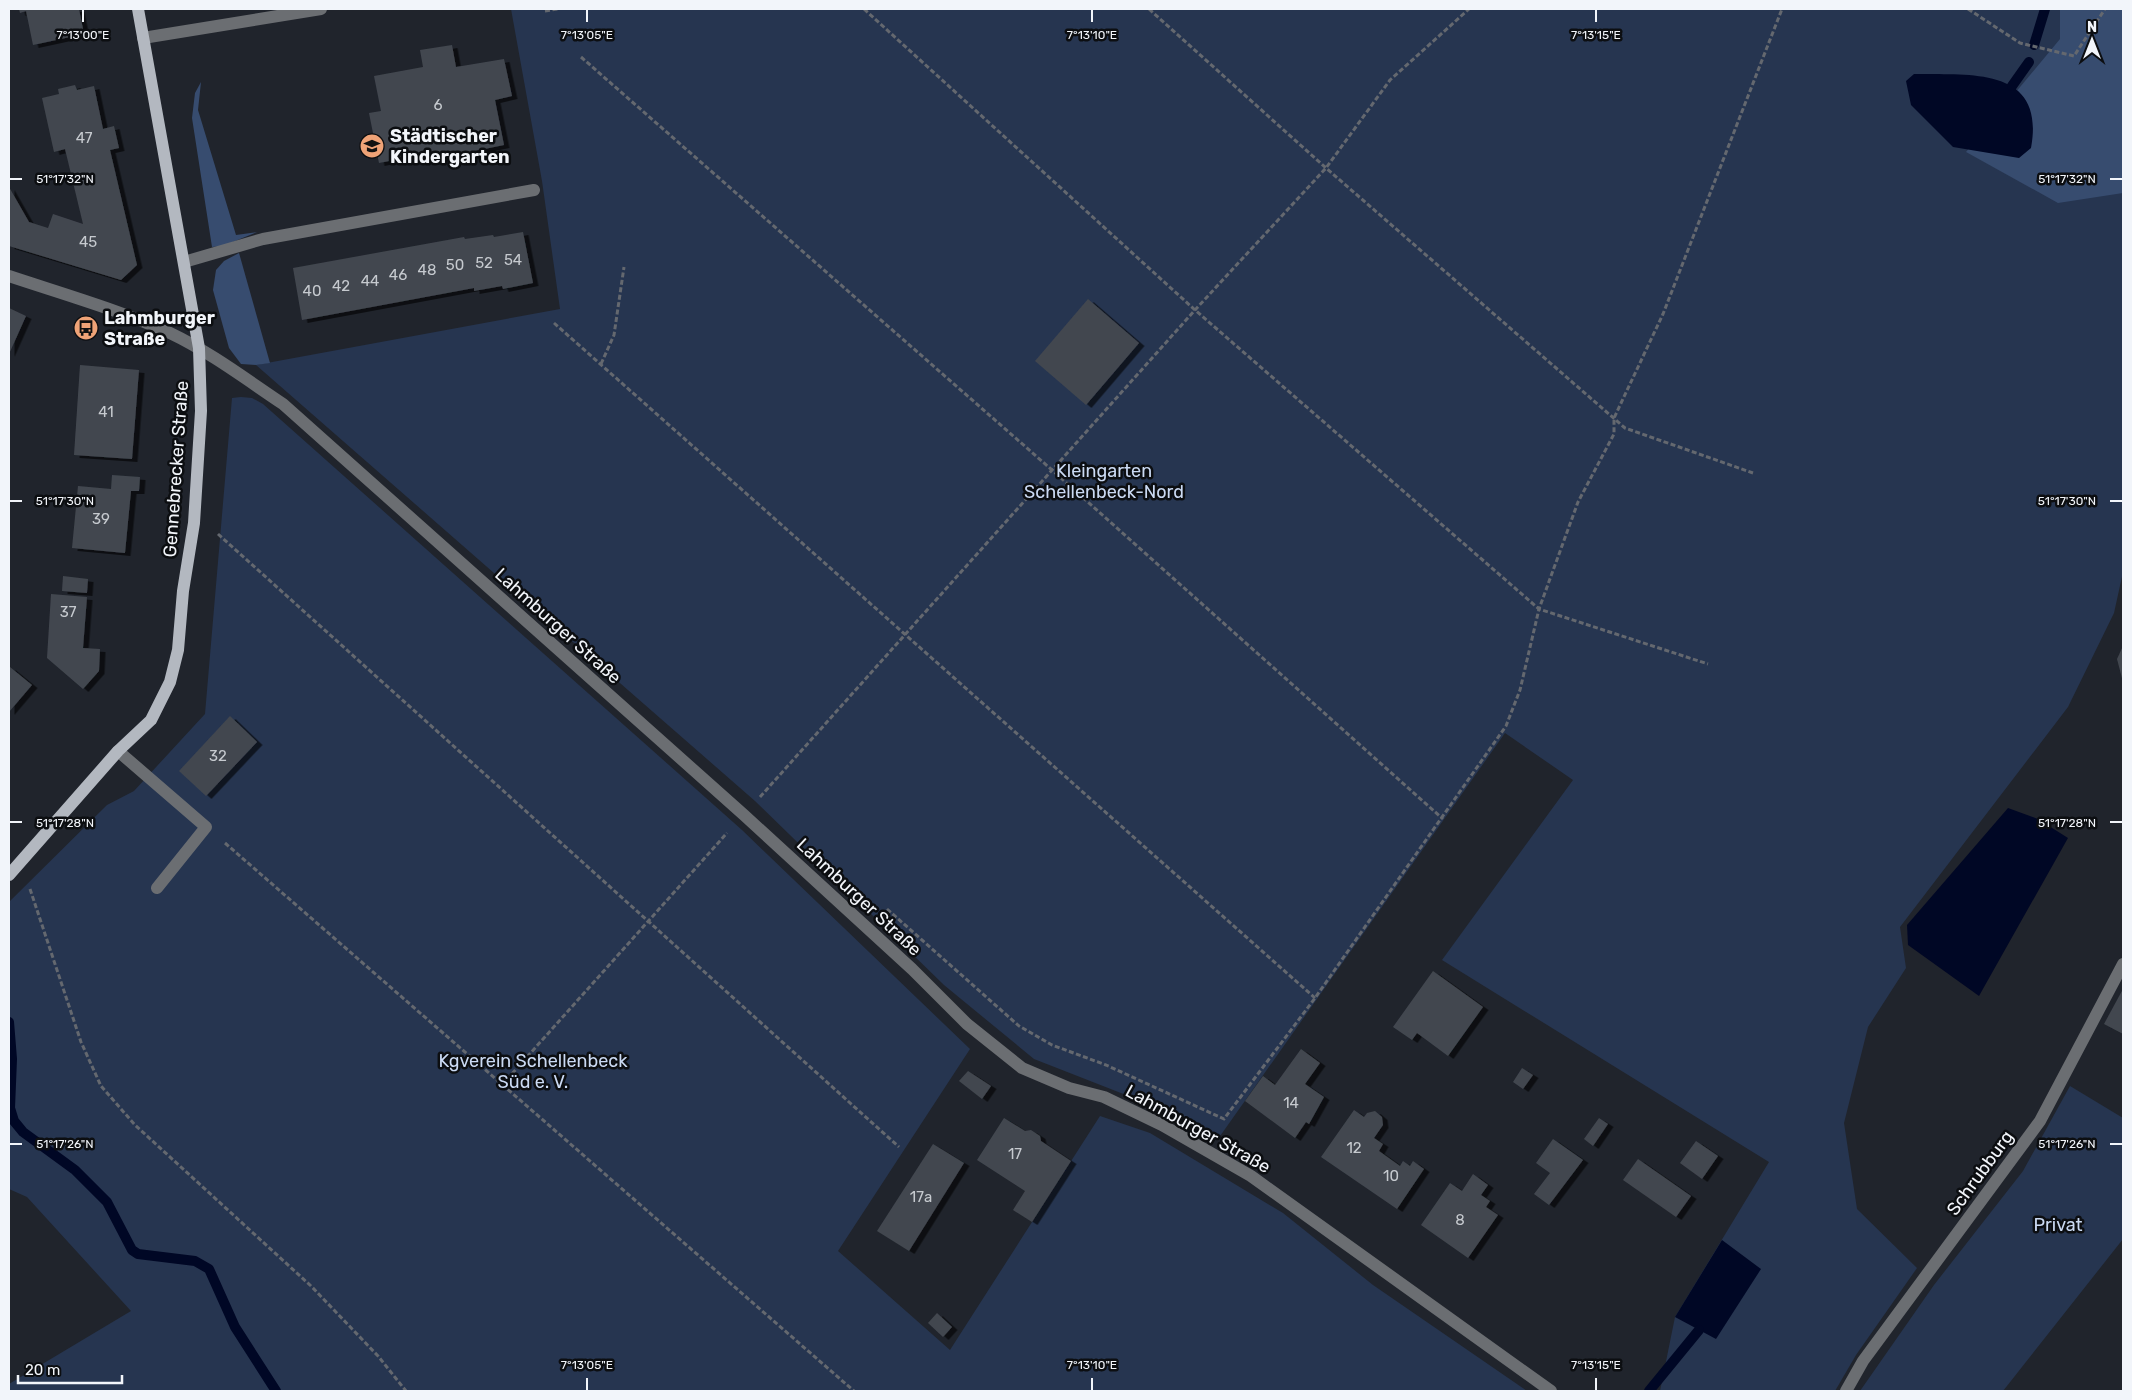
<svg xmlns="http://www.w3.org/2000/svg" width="2132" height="1400" font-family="Rubik,sans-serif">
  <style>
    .green { fill: #263550; fill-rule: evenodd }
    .forest { fill: #374c6f }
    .water { fill: #000725 }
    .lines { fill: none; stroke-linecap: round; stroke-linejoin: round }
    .stream { stroke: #000725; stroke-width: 10 }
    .building { fill: #42474f; filter: url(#shadow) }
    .path { stroke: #64686f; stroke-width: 3; stroke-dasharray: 5 2.5; stroke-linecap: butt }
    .minor { stroke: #6b6e72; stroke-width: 12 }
    .major { stroke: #b3b8c0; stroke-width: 12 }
    .ticks { fill: none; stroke: #f2f5fa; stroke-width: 2 }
    .labels { text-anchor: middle; stroke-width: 5; stroke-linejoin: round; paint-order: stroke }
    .number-label { font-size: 15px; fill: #c6cacf }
    .poi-label { font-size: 18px; font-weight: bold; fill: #f2f5fa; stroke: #0c0e11; text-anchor: start }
    .street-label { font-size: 18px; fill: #f2f5fa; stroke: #0c0e11 }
    .park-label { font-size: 18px; fill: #cbdaf3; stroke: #0c0e11 }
    .ticks-label { font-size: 12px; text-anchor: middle; fill: #f2f5fa; stroke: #0c0e11; stroke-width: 5; stroke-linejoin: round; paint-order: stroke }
  </style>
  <defs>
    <filter id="shadow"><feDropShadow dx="5.5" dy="3" stdDeviation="0" flood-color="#0009"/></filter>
  </defs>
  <rect width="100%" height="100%" fill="#20242c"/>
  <g class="green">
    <path d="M511 9H2123V572L2114 613 2068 707 1900 927 1906 968 1868 1027 1844 1123 1857 1209 1917 1268 1856 1355 1835 1391H1660L1675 1317 1769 1162 1442 960 1573 780 1505 733 1218 1139 1149 1104 1034 1059 944 985 755 801 256 365 560 309 542 181ZM1975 142 2045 195 1967 152Z"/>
    <polygon points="241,397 252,398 263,404 742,830 970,1049 838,1251 950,1350 1100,1116 1150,1133 1283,1213 1373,1285 1527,1391 9,1391 9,1384 131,1311 27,1197 9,1189 9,902 107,805 134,791 205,714 232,398"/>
    <polygon points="2070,1086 2123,1118 2123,1239 2003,1391 1860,1391 1934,1285 2023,1171"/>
  </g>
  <g class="forest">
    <polygon points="2060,9 2123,9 2123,193 2058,203 1966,152 2060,39"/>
    <polygon points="201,82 198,110 236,235 257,232 223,246 212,247 192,118 195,93"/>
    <polygon points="239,253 270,363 256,365 241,364 229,348 213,290 216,270 224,261"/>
  </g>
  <g class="water">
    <path d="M1914 74C1970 75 2046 66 2031 148L2019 158 1953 147 1911 105 1906 81Z"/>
    <polygon points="2008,808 2038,819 2068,838 1979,996 1908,945 1907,925"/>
    <polygon points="1722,1240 1761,1269 1716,1339 1675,1317"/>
  </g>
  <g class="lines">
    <g class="stream">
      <polyline points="2034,45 2045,9"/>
      <polyline points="2012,86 2029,62"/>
      <polyline points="9,1022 12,1059 10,1108 14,1121 23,1132 75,1170 107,1202 132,1250 138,1254 195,1261 209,1269 235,1327 276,1391"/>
      <polyline points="1649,1391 1699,1330"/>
    </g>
  </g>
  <g class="building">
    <polygon points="19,9 79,9 84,34 33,45 26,11 20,13"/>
    <polygon points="452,45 456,67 504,59 512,96 495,100 504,145 440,158 439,151 379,163 369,113 381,111 374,76 423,67 420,50"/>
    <polygon points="75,85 77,90 94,86 103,129 114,126 119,148 110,150 137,265 121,280 9,246 9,187 29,222 48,228 53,214 83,224 65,149 54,152 42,98 59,94 58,89"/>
    <polygon points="523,232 533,283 503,289 502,286 474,291 474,288 302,320 293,268 464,237 465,239 493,235 494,237"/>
    <polygon points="1088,299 1139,343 1086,405 1035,361"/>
    <polygon points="9,308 26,316 9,354"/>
    <polygon points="80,365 139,370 132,459 74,455"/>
    <polygon points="112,475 140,477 139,491 131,491 125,553 72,548 78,486 111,489"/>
    <polygon points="63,576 88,579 87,593 62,591"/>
    <polygon points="51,594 87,597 83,648 100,649 99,671 83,689 47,658"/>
    <polygon points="2123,646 2123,682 2117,659"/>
    <polygon points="10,667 32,685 9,712 9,669"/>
    <polygon points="230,716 257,742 206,796 179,771"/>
    <polygon points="1433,971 1483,1007 1448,1056 1417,1033 1412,1040 1393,1027"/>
    <polygon points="2123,989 2123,1034 2104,1024"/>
    <polygon points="1301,1049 1320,1063 1305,1084 1324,1097 1309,1124 1306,1122 1295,1138 1245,1101 1263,1076 1275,1085"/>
    <polygon points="1522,1068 1533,1075 1523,1089 1513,1082"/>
    <polygon points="968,1071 991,1086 982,1099 959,1081"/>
    <polygon points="1354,1110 1364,1117 1367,1113 1375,1111 1382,1117 1383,1125 1374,1138 1383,1144 1379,1151 1400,1166 1403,1161 1410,1166 1413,1161 1424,1169 1397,1209 1321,1157"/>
    <polygon points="1004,1118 1025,1131 1031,1130 1040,1136 1041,1141 1071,1161 1032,1222 1013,1210 1025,1191 977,1160"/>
    <polygon points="1599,1118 1608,1124 1593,1146 1584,1139"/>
    <polygon points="1553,1139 1583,1160 1549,1205 1534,1194 1550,1173 1536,1163"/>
    <polygon points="1696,1141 1718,1156 1702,1179 1680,1163"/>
    <polygon points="933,1144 964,1163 909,1251 877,1231"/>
    <polygon points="1638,1159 1691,1196 1676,1217 1623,1180"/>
    <polygon points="1473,1174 1488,1185 1481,1195 1490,1201 1486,1207 1498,1215 1468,1258 1421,1225 1450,1183 1462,1191"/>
    <polygon points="937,1313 952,1327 943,1337 928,1323"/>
  </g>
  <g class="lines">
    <g class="path">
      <polyline points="864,9 1195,310 1539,609 1708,664"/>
      <polyline points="1149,9 1326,168 1625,428 1753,473"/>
      <polyline points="1968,9 2020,43 2074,56 2105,9"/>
      <polyline points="545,11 558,9"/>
      <polyline points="581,57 1052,470 1443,819"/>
      <polyline points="554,323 1315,998"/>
      <polyline points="601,364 614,335 624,267"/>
      <polyline points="218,534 899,1147"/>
      <polyline points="760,797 1195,310 1326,168 1390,80 1469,9"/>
      <polyline points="225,843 854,1391"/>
      <polyline points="30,889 81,1042 101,1086 135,1125 311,1286 378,1356 406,1391"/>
      <polyline points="887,909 1019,1026 1052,1045 1106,1065 1224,1119 1315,998 1506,726 1520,690 1539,609 1578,502 1614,434 1614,418 1663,314 1782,9"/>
      <polyline points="502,1085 727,833"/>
    </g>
    <g class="minor">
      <polyline points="143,38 321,9"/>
      <polyline points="184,262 263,239 534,190"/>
      <path d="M9 276C63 294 119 310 170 333 210 352 247 380 283 404L744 815 912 969 967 1024 1022 1068 1069 1088 1104 1097 1162 1125 1251 1176 1551 1391"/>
      <polyline points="118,751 206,827 157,888"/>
      <polyline points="1846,1391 1863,1361 2040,1121 2123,964"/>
    </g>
    <polyline class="major" points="9,875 118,751 151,720 170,682 178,650 183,591 194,523 201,411 199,348 138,9"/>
  </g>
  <path class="ticks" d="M83 10V22M587 10V22M1092 10V22M1596 10V22M10 179H22M2110 179H2122M10 501H22M2110 501H2122M10 822H22M2110 822H2122M10 1144H22M2110 1144H2122M587 1378V1390M1092 1378V1390M1596 1378V1390"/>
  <defs>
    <symbol id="school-disc" viewBox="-11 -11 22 22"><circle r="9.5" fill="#efa377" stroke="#0c0e11"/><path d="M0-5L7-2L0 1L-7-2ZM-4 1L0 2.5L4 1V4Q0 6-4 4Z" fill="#111"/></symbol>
    <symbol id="bus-disc" viewBox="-11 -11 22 22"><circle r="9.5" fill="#efa377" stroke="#0c0e11"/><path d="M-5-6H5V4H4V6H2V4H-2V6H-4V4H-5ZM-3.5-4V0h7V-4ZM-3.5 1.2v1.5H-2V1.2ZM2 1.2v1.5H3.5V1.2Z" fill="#111"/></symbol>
  </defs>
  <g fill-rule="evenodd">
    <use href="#school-disc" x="358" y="132" width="28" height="28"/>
    <use href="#bus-disc" x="72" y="314" width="28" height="28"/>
  </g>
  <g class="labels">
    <g class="number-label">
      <text x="438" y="110">6</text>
      <text x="84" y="143">47</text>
      <text x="88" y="247">45</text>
      <text x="513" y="265">54</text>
      <text x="484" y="268">52</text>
      <text x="455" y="270">50</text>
      <text x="427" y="275">48</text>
      <text x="398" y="280">46</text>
      <text x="370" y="286">44</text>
      <text x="341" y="291">42</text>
      <text x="312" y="296">40</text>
      <text x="106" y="417">41</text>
      <text x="101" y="524">39</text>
      <text x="68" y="617">37</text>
      <text x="218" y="761">32</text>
      <text x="1291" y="1108">14</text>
      <text x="1354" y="1153">12</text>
      <text x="1015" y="1159">17</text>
      <text x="1391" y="1181">10</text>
      <text x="921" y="1202">17a</text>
      <text x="1460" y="1225">8</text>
    </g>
    <g class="poi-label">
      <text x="390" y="142">Städtischer<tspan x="390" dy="21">Kindergarten</tspan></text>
      <text x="104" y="324">Lahmburger<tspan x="104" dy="21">Straße</tspan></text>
    </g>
    <g class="street-label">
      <text transform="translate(176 469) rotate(-86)" y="6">Gennebrecker Straße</text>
      <text transform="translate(558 626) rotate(42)" y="6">Lahmburger Straße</text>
      <text transform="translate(859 897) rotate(43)" y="6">Lahmburger Straße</text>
      <text transform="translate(1198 1129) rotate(29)" y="6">Lahmburger Straße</text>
      <text transform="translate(1980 1173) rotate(-54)" y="6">Schrubburg</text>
    </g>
    <g class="park-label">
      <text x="1104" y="477">Kleingarten<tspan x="1104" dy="21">Schellenbeck-Nord</tspan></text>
      <text x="533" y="1067">Kgverein Schellenbeck<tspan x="533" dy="21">Süd e. V.</tspan></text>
      <text x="2058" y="1231">Privat</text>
    </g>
  </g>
  <g class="ticks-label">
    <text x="83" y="39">7°13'00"E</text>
    <text x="587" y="39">7°13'05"E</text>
    <text x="1092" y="39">7°13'10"E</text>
    <text x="1596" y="39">7°13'15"E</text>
    <text x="65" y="183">51°17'32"N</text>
    <text x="2067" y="183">51°17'32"N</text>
    <text x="65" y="505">51°17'30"N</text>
    <text x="2067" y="505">51°17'30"N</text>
    <text x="65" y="827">51°17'28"N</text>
    <text x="2067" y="827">51°17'28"N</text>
    <text x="65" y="1148">51°17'26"N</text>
    <text x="2067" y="1148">51°17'26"N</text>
    <text x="587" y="1369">7°13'05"E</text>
    <text x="1092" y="1369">7°13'10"E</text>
    <text x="1596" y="1369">7°13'15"E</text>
  </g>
  <rect width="2132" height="1400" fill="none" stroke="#f2f5fa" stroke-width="20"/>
  <g transform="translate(2092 40)" stroke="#0c0e11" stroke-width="4" paint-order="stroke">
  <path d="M0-4L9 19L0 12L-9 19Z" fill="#f2f5fa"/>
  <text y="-8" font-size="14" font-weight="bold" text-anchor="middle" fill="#f2f5fa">N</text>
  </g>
  <path d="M18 1375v8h104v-8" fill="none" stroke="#f2f5fa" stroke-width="2.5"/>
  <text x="25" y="1375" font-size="15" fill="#f2f5fa" stroke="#0c0e11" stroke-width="4" paint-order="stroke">20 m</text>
</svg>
